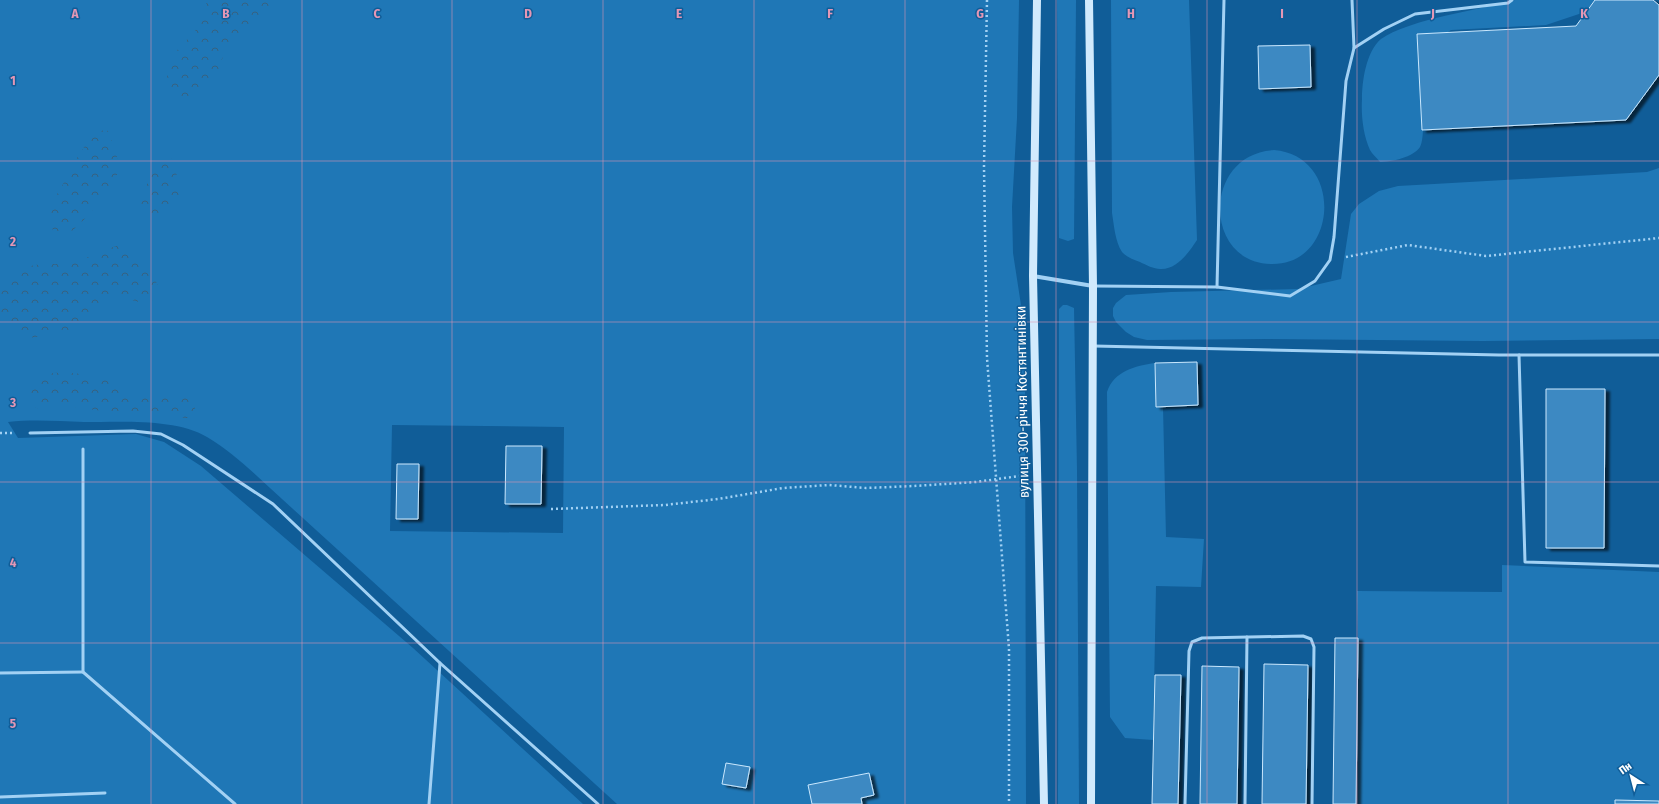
<svg xmlns="http://www.w3.org/2000/svg" width="1659" height="804" font-family="'Fira Sans Condensed',sans-serif">
  <style>
    .grass { fill: #1f77b6; fill-rule: evenodd }
    .forest { fill: url(#forest-crowns) }
    .building { fill: #3e89c2; stroke: #cae8fe; filter: url(#shadow) }
    .lines { fill: none; stroke-linecap: round; stroke-linejoin: round }
    .path { stroke: #a2d1f4; stroke-width: 2.5; stroke-dasharray: 2 3; stroke-linecap: butt }
    .lane { stroke: #a2d1f4; stroke-width: 3 }
    .street { stroke: #a2d1f4; stroke-width: 4 }
    .secondary { stroke: #d1eafd; stroke-width: 8 }
    .grid { fill: none; stroke: #e497b5; stroke-width: 1; stroke-opacity: 0.55 }
    .labels { text-anchor: middle; stroke-width: 3; stroke-linejoin: round; paint-order: stroke }
    .street-label { font-size: 14px; fill: #fff; stroke: #105d98 }
    .grid-label { font-size: 13px; text-anchor: middle; font-weight: bold; fill: #e497b5; stroke: #105d98; stroke-width: 3; stroke-linejoin: round; paint-order: stroke }
  </style>
  <defs>
    <pattern id="forest-crowns" width="20" height="18" patternUnits="userSpaceOnUse"><rect width="20" height="18" fill="#1f77b6"/><path d="M2 6a3 3 0 1 1 6 0M12 15a3 3 0 1 1 6 0" fill="none" stroke="#366281"/></pattern>
    <filter id="shadow"><feDropShadow dx="4.5" dy="2.5" stdDeviation="1" flood-color="#0009"/></filter>
  </defs>
  <rect width="100%" height="100%" fill="#105d98"/>
  <g class="grass">
    <path d="M0 0H1019L1017 118 1012 207 1013 253 1021 305 1025 363 1026 804H617L282 499C258 477 234 453 207 437 176 418 119 422 84 422 59 421 32 419 8 422L18 438 136 434 164 442 201 466 413 648 583 804H0ZM392 425 564 427 563 533 390 531Z"/>
    <polygon points="1057,0 1076,0 1074,239 1068,241 1059,238"/>
    <path d="M1111 0H1189L1197 240C1189 252 1177 270 1160 269 1154 269 1146 265 1140 262 1134 260 1126 257 1122 252 1115 241 1114 225 1112 213Z"/>
    <path d="M1515 0H1595L1585 12 1546 25 1451 30 1420 50C1421 68 1427 135 1420 147 1414 157 1391 162 1380 162 1377 158 1372 154 1370 150 1363 135 1361 115 1362 99 1362 81 1366 52 1381 39 1388 34 1397 30 1406 27 1441 14 1479 10 1515 0Z"/>
    <path d="M1274 150C1345 156 1338 266 1271 264 1203 263 1202 154 1274 150Z"/>
    <polygon points="1659,168 1659,339 1483,341 1266,339 1147,340 1134,337 1126,332 1116,322 1113,316 1113,308 1116,303 1126,295 1171,292 1298,289 1341,279 1351,214 1359,204 1379,191 1398,186 1434,184 1647,172"/>
    <polygon points="1063,305 1067,305 1074,308 1077,471 1079,804 1058,804 1059,309"/>
    <path d="M1155 363 1156 407H1163L1166 537 1204 539 1201 587 1156 586 1153 740 1125 738 1110 717 1107 392C1114 371 1135 366 1155 363Z"/>
    <polygon points="1502,565 1659,572 1659,804 1356,804 1358,638 1357,591 1502,592"/>
  </g>
  <g class="forest">
    <path d="M206 0H279C274 4 267 8 263 14 261 17 261 22 259 25 253 32 241 31 233 40 228 46 222 56 221 64 220 67 221 71 220 73 217 79 212 83 207 86 194 97 180 106 170 86 153 50 212 36 206 0Z"/>
    <path d="M104 130 108 131C113 142 121 162 117 175 114 187 73 237 61 237 55 237 53 232 52 227 47 206 56 197 66 179 74 164 87 135 104 130Z"/>
    <path d="M171 158C176 168 182 193 178 203 173 215 142 222 141 205 140 197 144 189 148 182 152 172 160 161 171 158Z"/>
    <path d="M120 245C133 251 155 276 160 290L158 294 150 303H142L125 298H115L103 305 84 326 61 333 29 338 23 336 0 318V279C13 276 20 269 31 266 42 263 53 265 65 263 84 261 101 250 120 245Z"/>
    <path d="M53 373C71 372 91 374 108 381 114 384 119 391 126 393 146 398 197 381 196 416L191 418H185L170 415 109 412 60 405 39 409 35 407 29 398V388L36 380Z"/>
  </g>
  <g class="building">
    <polygon points="1595,0 1653,0 1659,5 1659,75 1626,120 1422,130 1417,34 1576,26"/>
    <polygon points="1310,45 1311,87 1259,89 1258,46"/>
    <polygon points="1197,362 1198,405 1156,407 1155,363"/>
    <polygon points="1546,389 1605,389 1604,548 1546,548"/>
    <polygon points="506,446 542,446 541,504 505,504"/>
    <polygon points="397,464 419,464 418,519 396,519"/>
    <polygon points="1335,638 1358,638 1356,804 1333,804"/>
    <polygon points="1264,664 1308,665 1306,804 1262,804"/>
    <polygon points="1202,666 1239,667 1237,804 1200,804"/>
    <polygon points="1155,675 1181,675 1178,804 1152,804"/>
    <polygon points="726,763 750,767 746,788 722,784"/>
    <polygon points="869,773 874,795 861,798 862,804 812,804 808,785"/>
    <polygon points="1615,800 1659,801 1659,804 1615,804"/>
  </g>
  <g class="lines">
    <g class="path">
      <polyline points="987,0 984,167 987,358 1009,649 1009,804"/>
      <polyline points="1346,257 1408,245 1486,256 1659,238"/>
      <polyline points="0,433 15,433"/>
      <polyline points="551,509 665,505 718,499 783,488 829,485 866,488 914,486 976,482 1019,476"/>
    </g>
    <g class="lane">
      <polyline points="1352,0 1354,48"/>
      <polyline points="1094,286 1217,287 1290,296 1315,281 1330,260 1334,237 1346,81 1354,48 1384,29 1415,14 1508,3 1512,0"/>
      <polyline points="1217,287 1224,0"/>
      <polyline points="1094,346 1499,355 1659,355"/>
      <polyline points="1519,355 1525,562 1659,566"/>
      <polyline points="30,433 133,431 161,434 183,445 273,504 440,663 598,804"/>
      <polyline points="83,449 83,672 235,804"/>
      <polyline points="0,673 83,672"/>
      <polyline points="0,797 105,793"/>
      <polyline points="429,804 440,663"/>
      <polyline points="1185,804 1189,651 1192,642 1202,638 1303,636 1311,639 1314,647 1312,804"/>
      <polyline points="1245,804 1247,637"/>
    </g>
    <polyline class="street" points="1033,276 1093,286"/>
    <g class="secondary">
      <polyline points="1037,0 1033,276 1044,804"/>
      <polyline points="1089,0 1093,286 1091,804"/>
    </g>
  </g>
  <path class="grid" d="M151 0V804M302 0V804M452 0V804M603 0V804M754 0V804M905 0V804M1056 0V804M1207 0V804M1357 0V804M1508 0V804M0 161H1659M0 322H1659M0 482H1659M0 643H1659"/>
  <g class="labels">
    <g class="street-label">
      <text transform="translate(1022 402) rotate(-91)" y="5">вулиця 300-річчя Костянтинівки</text>
    </g>
  </g>
  <g class="grid-label">
    <text x="75" y="18">A</text>
    <text x="226" y="18">B</text>
    <text x="377" y="18">C</text>
    <text x="528" y="18">D</text>
    <text x="679" y="18">E</text>
    <text x="830" y="18">F</text>
    <text x="980" y="18">G</text>
    <text x="1131" y="18">H</text>
    <text x="1282" y="18">I</text>
    <text x="1433" y="18">J</text>
    <text x="1584" y="18">K</text>
    <text x="13" y="85">1</text>
    <text x="13" y="246">2</text>
    <text x="13" y="407">3</text>
    <text x="13" y="567">4</text>
    <text x="13" y="728">5</text>
  </g>
  <g transform="translate(1631 776) rotate(324)" stroke="#105d98" stroke-width="3" paint-order="stroke">
  <path d="M0-3L7 15L0 10L-7 15Z" fill="#ffffff"/>
  <text y="-6" font-size="11" font-weight="bold" text-anchor="middle" fill="#ffffff">Пн</text>
  </g>
</svg>
